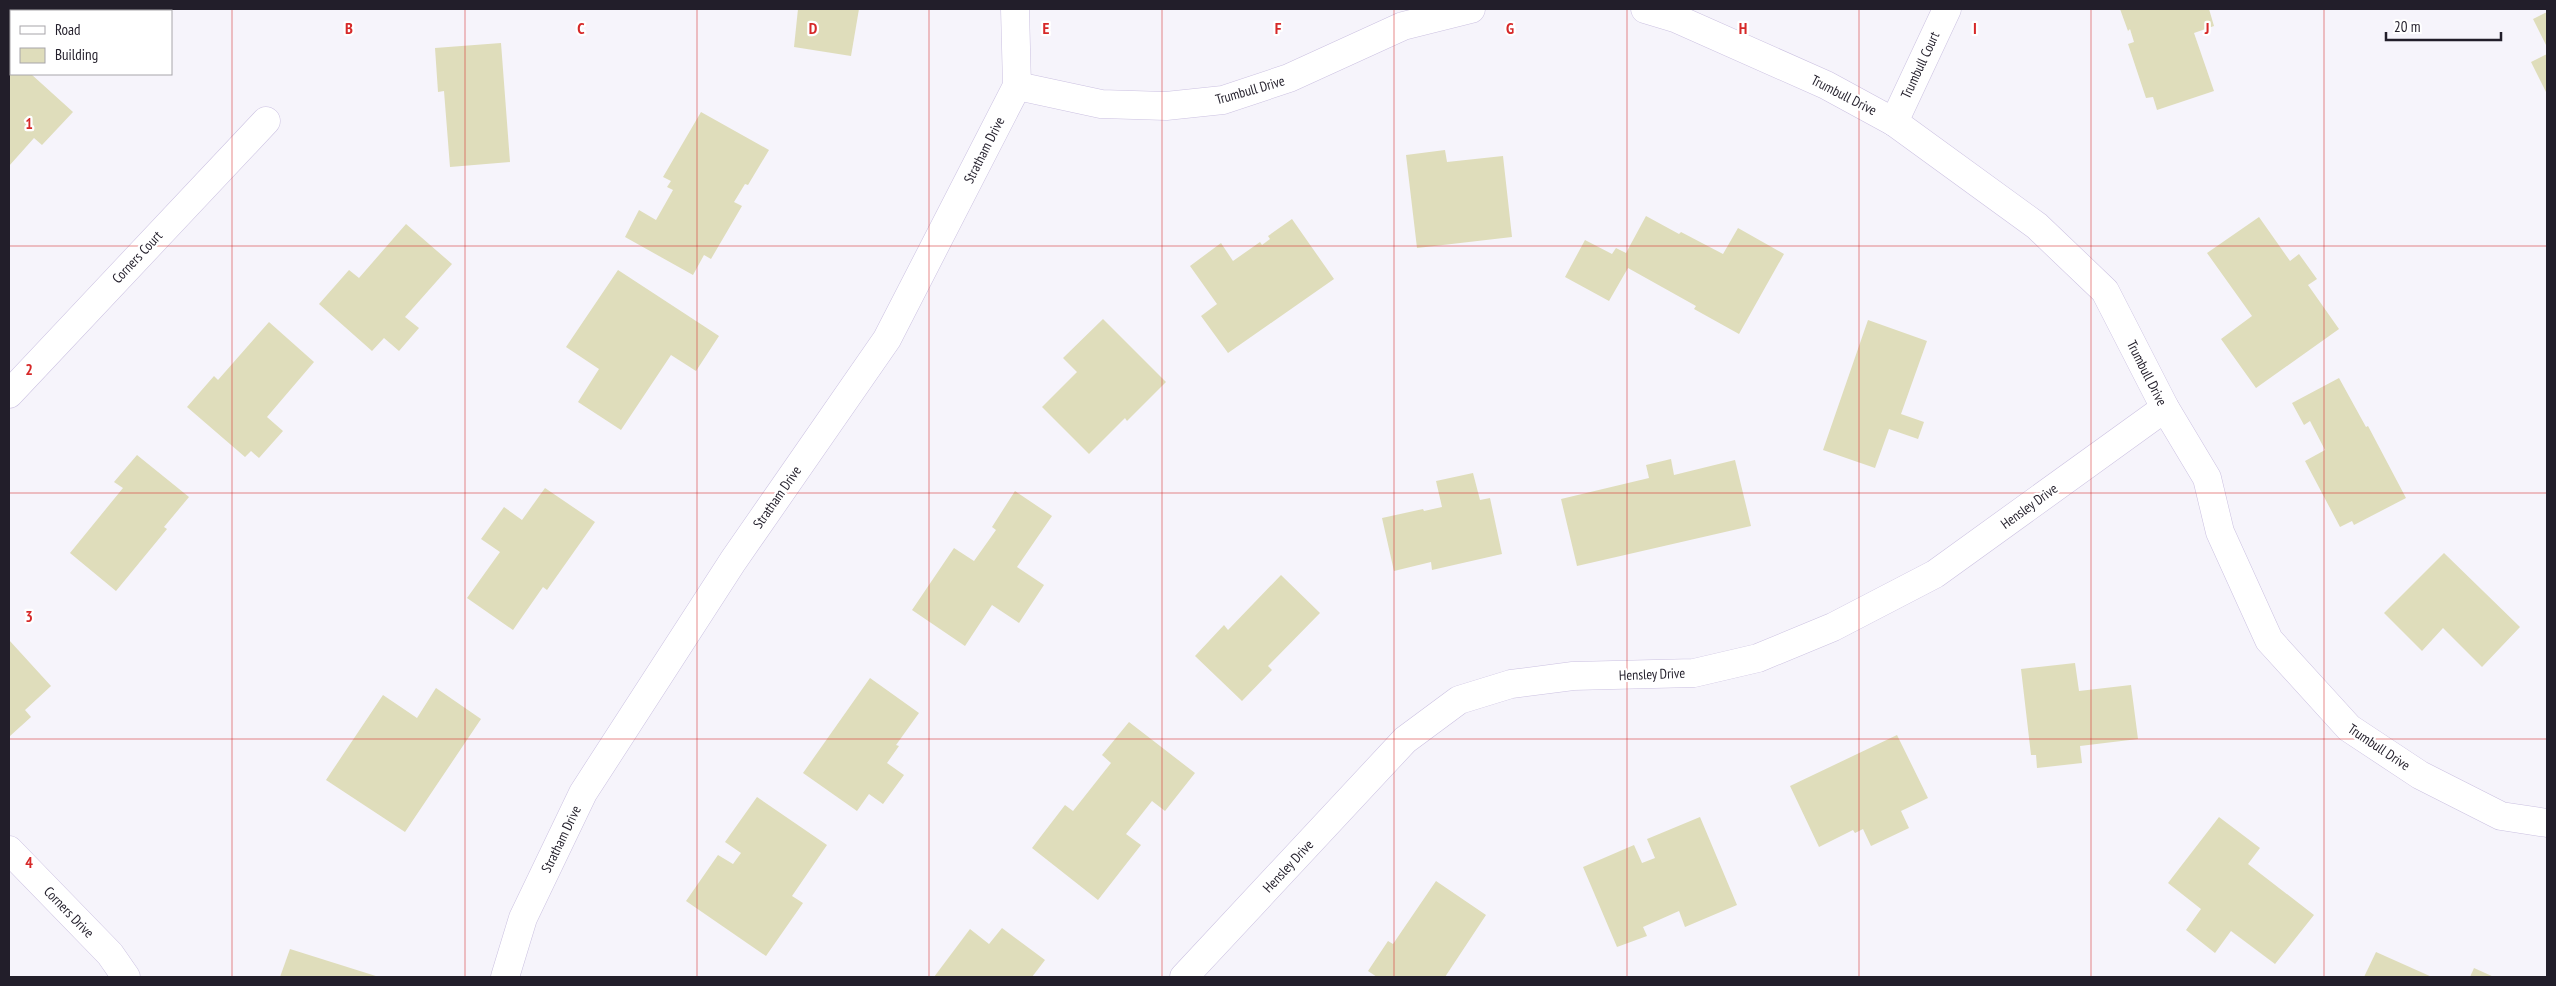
<svg xmlns="http://www.w3.org/2000/svg" width="2556" height="986" font-family="'PT Sans Narrow',sans-serif">
  <style>
    .building { fill: #dfddbb }
    .lines { fill: none; stroke-linecap: round; stroke-linejoin: round }
    .street-casing { stroke: #cbc1e1; stroke-width: 29 }
    .street { stroke: #fff; stroke-width: 28 }
    .grid { fill: none; stroke: #d62828; stroke-width: 1; stroke-opacity: 0.55 }
    .labels { text-anchor: middle; stroke-width: 4.5; stroke-linejoin: round; paint-order: stroke }
    .street-label { font-size: 14px; fill: #221e2a; stroke: #fff }
    .grid-label { font-size: 16px; text-anchor: middle; font-weight: bold; fill: #d62828; stroke: #fff; stroke-width: 4.5; stroke-linejoin: round; paint-order: stroke }
  </style>
  <rect width="100%" height="100%" fill="#f6f4fb"/>
  <g class="building">
    <polygon points="77,9 146,9 144,11 80,11"/>
    <polygon points="798,9 859,9 851,56 794,47"/>
    <polygon points="2120,9 2209,9 2214,26 2194,33 2214,91 2157,110 2153,97 2146,98 2128,44 2134,42 2130,29 2128,31"/>
    <polygon points="2547,12 2547,47 2533,19"/>
    <polygon points="501,43 510,162 450,167 444,91 438,92 435,48"/>
    <polygon points="2547,54 2547,94 2531,62"/>
    <polygon points="11,72 11,74 31,74 73,112 42,145 34,138 9,166 9,75"/>
    <polygon points="701,112 769,150 748,185 745,184 734,202 742,206 711,259 704,255 693,275 625,237 639,210 656,220 673,190 667,187 671,181 663,177"/>
    <polygon points="1445,150 1447,162 1503,156 1512,237 1417,248 1406,155"/>
    <polygon points="1646,216 1679,234 1681,232 1723,254 1738,228 1784,254 1739,334 1694,309 1696,306 1628,268 1609,301 1565,277 1585,240 1612,254 1616,248 1626,253"/>
    <polygon points="2259,217 2290,261 2299,254 2317,279 2308,285 2339,329 2256,388 2221,339 2252,316 2207,253"/>
    <polygon points="1292,219 1334,279 1228,353 1201,316 1217,304 1190,266 1221,243 1233,261 1260,242 1262,245 1270,239 1268,236"/>
    <polygon points="406,224 452,264 405,317 419,328 399,351 384,338 372,351 319,304 349,270 359,278"/>
    <polygon points="618,270 719,336 696,371 671,355 621,430 578,402 599,369 566,347"/>
    <polygon points="1103,319 1166,382 1127,421 1125,418 1089,454 1042,407 1077,372 1063,358"/>
    <polygon points="1868,320 1927,341 1901,414 1924,422 1918,439 1889,429 1875,468 1823,450"/>
    <polygon points="269,322 314,362 267,417 283,431 259,458 251,451 245,457 187,407 214,376 218,380"/>
    <polygon points="2339,378 2366,427 2368,426 2406,498 2354,525 2352,521 2340,527 2305,461 2325,450 2310,421 2304,425 2292,403"/>
    <polygon points="137,455 189,497 164,527 167,529 116,591 70,553 123,488 114,482"/>
    <polygon points="1671,459 1674,475 1735,460 1751,526 1577,566 1561,499 1649,478 1646,465"/>
    <polygon points="1473,473 1480,500 1490,498 1502,554 1432,570 1431,562 1394,571 1382,518 1423,509 1424,511 1442,507 1436,481"/>
    <polygon points="545,488 595,522 547,590 543,587 513,630 467,598 500,552 481,539 504,507 522,520"/>
    <polygon points="1015,491 1052,516 1017,567 1044,585 1019,623 992,605 965,646 912,610 954,548 974,561 996,530 992,527"/>
    <polygon points="2444,553 2520,627 2482,667 2443,628 2422,651 2384,613"/>
    <polygon points="1281,575 1320,613 1268,666 1272,670 1242,701 1195,656 1224,625 1228,630"/>
    <polygon points="9,640 51,686 25,710 31,717 10,736"/>
    <polygon points="2075,663 2079,691 2131,685 2138,739 2080,746 2082,763 2037,768 2036,755 2031,755 2021,669"/>
    <polygon points="870,678 919,713 896,745 899,746 887,763 904,775 883,804 869,794 857,811 803,773"/>
    <polygon points="436,688 481,719 405,832 326,780 383,695 417,718"/>
    <polygon points="1129,722 1195,773 1165,811 1152,801 1126,834 1141,845 1098,900 1032,848 1065,805 1073,811 1111,763 1102,755"/>
    <polygon points="1897,735 1928,798 1901,811 1909,828 1871,846 1863,829 1855,833 1853,830 1819,847 1790,786"/>
    <polygon points="757,797 827,845 792,896 803,903 766,956 686,901 718,855 733,864 741,853 725,842"/>
    <polygon points="1700,817 1737,905 1685,927 1679,911 1643,927 1647,936 1617,947 1583,867 1634,845 1642,863 1655,858 1647,839"/>
    <polygon points="2219,817 2260,848 2248,864 2314,915 2275,964 2231,931 2215,953 2186,930 2201,909 2168,883"/>
    <polygon points="1436,881 1486,915 1445,977 1377,977 1368,971 1388,941 1393,944"/>
    <polygon points="1002,928 1045,960 1032,977 934,977 970,929 989,944"/>
    <polygon points="290,949 379,977 280,977"/>
    <polygon points="2376,952 2432,977 2364,977"/>
    <polygon points="2474,968 2494,977 2470,977"/>
  </g>
  <g class="lines">
    <defs>
      <g id="street">
        <polyline points="1645,9 1675,18 1826,85 1894,122 2037,226 2105,291 2165,408 2207,478 2220,532 2269,640 2349,728 2420,775 2501,816 2547,823"/>
        <polyline points="1017,86 1101,104 1166,106 1223,100 1289,78 1403,26 1471,9"/>
        <polyline points="1894,122 1947,9"/>
        <polyline points="9,394 266,121"/>
        <polyline points="9,850 110,954 126,977"/>
        <polyline points="505,977 523,918 583,793 733,561 887,339 1017,86 1015,9"/>
        <polyline points="1184,977 1405,740 1459,700 1511,684 1573,676 1694,673 1758,658 1833,627 1935,574 2165,408"/>
      </g>
    </defs>
    <use href="#street" class="street-casing"/>
    <use href="#street" class="street"/>
  </g>
  <path class="grid" d="M232 9V977M465 9V977M697 9V977M929 9V977M1162 9V977M1394 9V977M1627 9V977M1859 9V977M2091 9V977M2324 9V977M9 246H2547M9 493H2547M9 739H2547"/>
  <g class="labels">
    <g class="street-label">
      <text transform="translate(1920 65) rotate(-65)" y="5">Trumbull Court</text>
      <text transform="translate(1250 90) rotate(-16)" y="5">Trumbull Drive</text>
      <text transform="translate(1844 95) rotate(27)" y="5">Trumbull Drive</text>
      <text transform="translate(984 150) rotate(-63)" y="5">Stratham Drive</text>
      <text transform="translate(137 257) rotate(-47)" y="5">Corners Court</text>
      <text transform="translate(2147 373) rotate(63)" y="5">Trumbull Drive</text>
      <text transform="translate(777 497) rotate(-55)" y="5">Stratham Drive</text>
      <text transform="translate(2029 506) rotate(-36)" y="5">Hensley Drive</text>
      <text transform="translate(1652 674) rotate(-2)" y="5">Hensley Drive</text>
      <text transform="translate(2379 747) rotate(34)" y="5">Trumbull Drive</text>
      <text transform="translate(561 839) rotate(-64)" y="5">Stratham Drive</text>
      <text transform="translate(1288 866) rotate(-47)" y="5">Hensley Drive</text>
      <text transform="translate(69 912) rotate(46)" y="5">Corners Drive</text>
    </g>
  </g>
  <g class="grid-label">
    <text x="349" y="34">B</text>
    <text x="581" y="34">C</text>
    <text x="813" y="34">D</text>
    <text x="1046" y="34">E</text>
    <text x="1278" y="34">F</text>
    <text x="1510" y="34">G</text>
    <text x="1743" y="34">H</text>
    <text x="1975" y="34">I</text>
    <text x="2207" y="34">J</text>
    <text x="29" y="129">1</text>
    <text x="29" y="375">2</text>
    <text x="29" y="622">3</text>
    <text x="29" y="868">4</text>
  </g>
  <rect width="2556" height="986" fill="none" stroke="#221e2a" stroke-width="20"/>
  <rect x="10" y="10" width="162" height="65" fill="#ffffff" stroke="#a7a5aa"/>
  <rect x="20" y="26" width="25" height="8" fill="#ffffff" stroke="#a7a5aa"/>
  <text x="55" y="35" font-size="15" fill="#221e2a">Road</text>
  <rect x="20" y="48" width="25" height="15" fill="#dfddbb" stroke="#a7a5aa"/>
  <text x="55" y="60" font-size="15" fill="#221e2a">Building</text>
  <path d="M2386 32v8h115v-8" fill="none" stroke="#221e2a" stroke-width="2.5"/>
  <text x="2394" y="32" font-size="15" fill="#221e2a" stroke="#ffffff" stroke-width="4" paint-order="stroke">20 m</text>
</svg>
